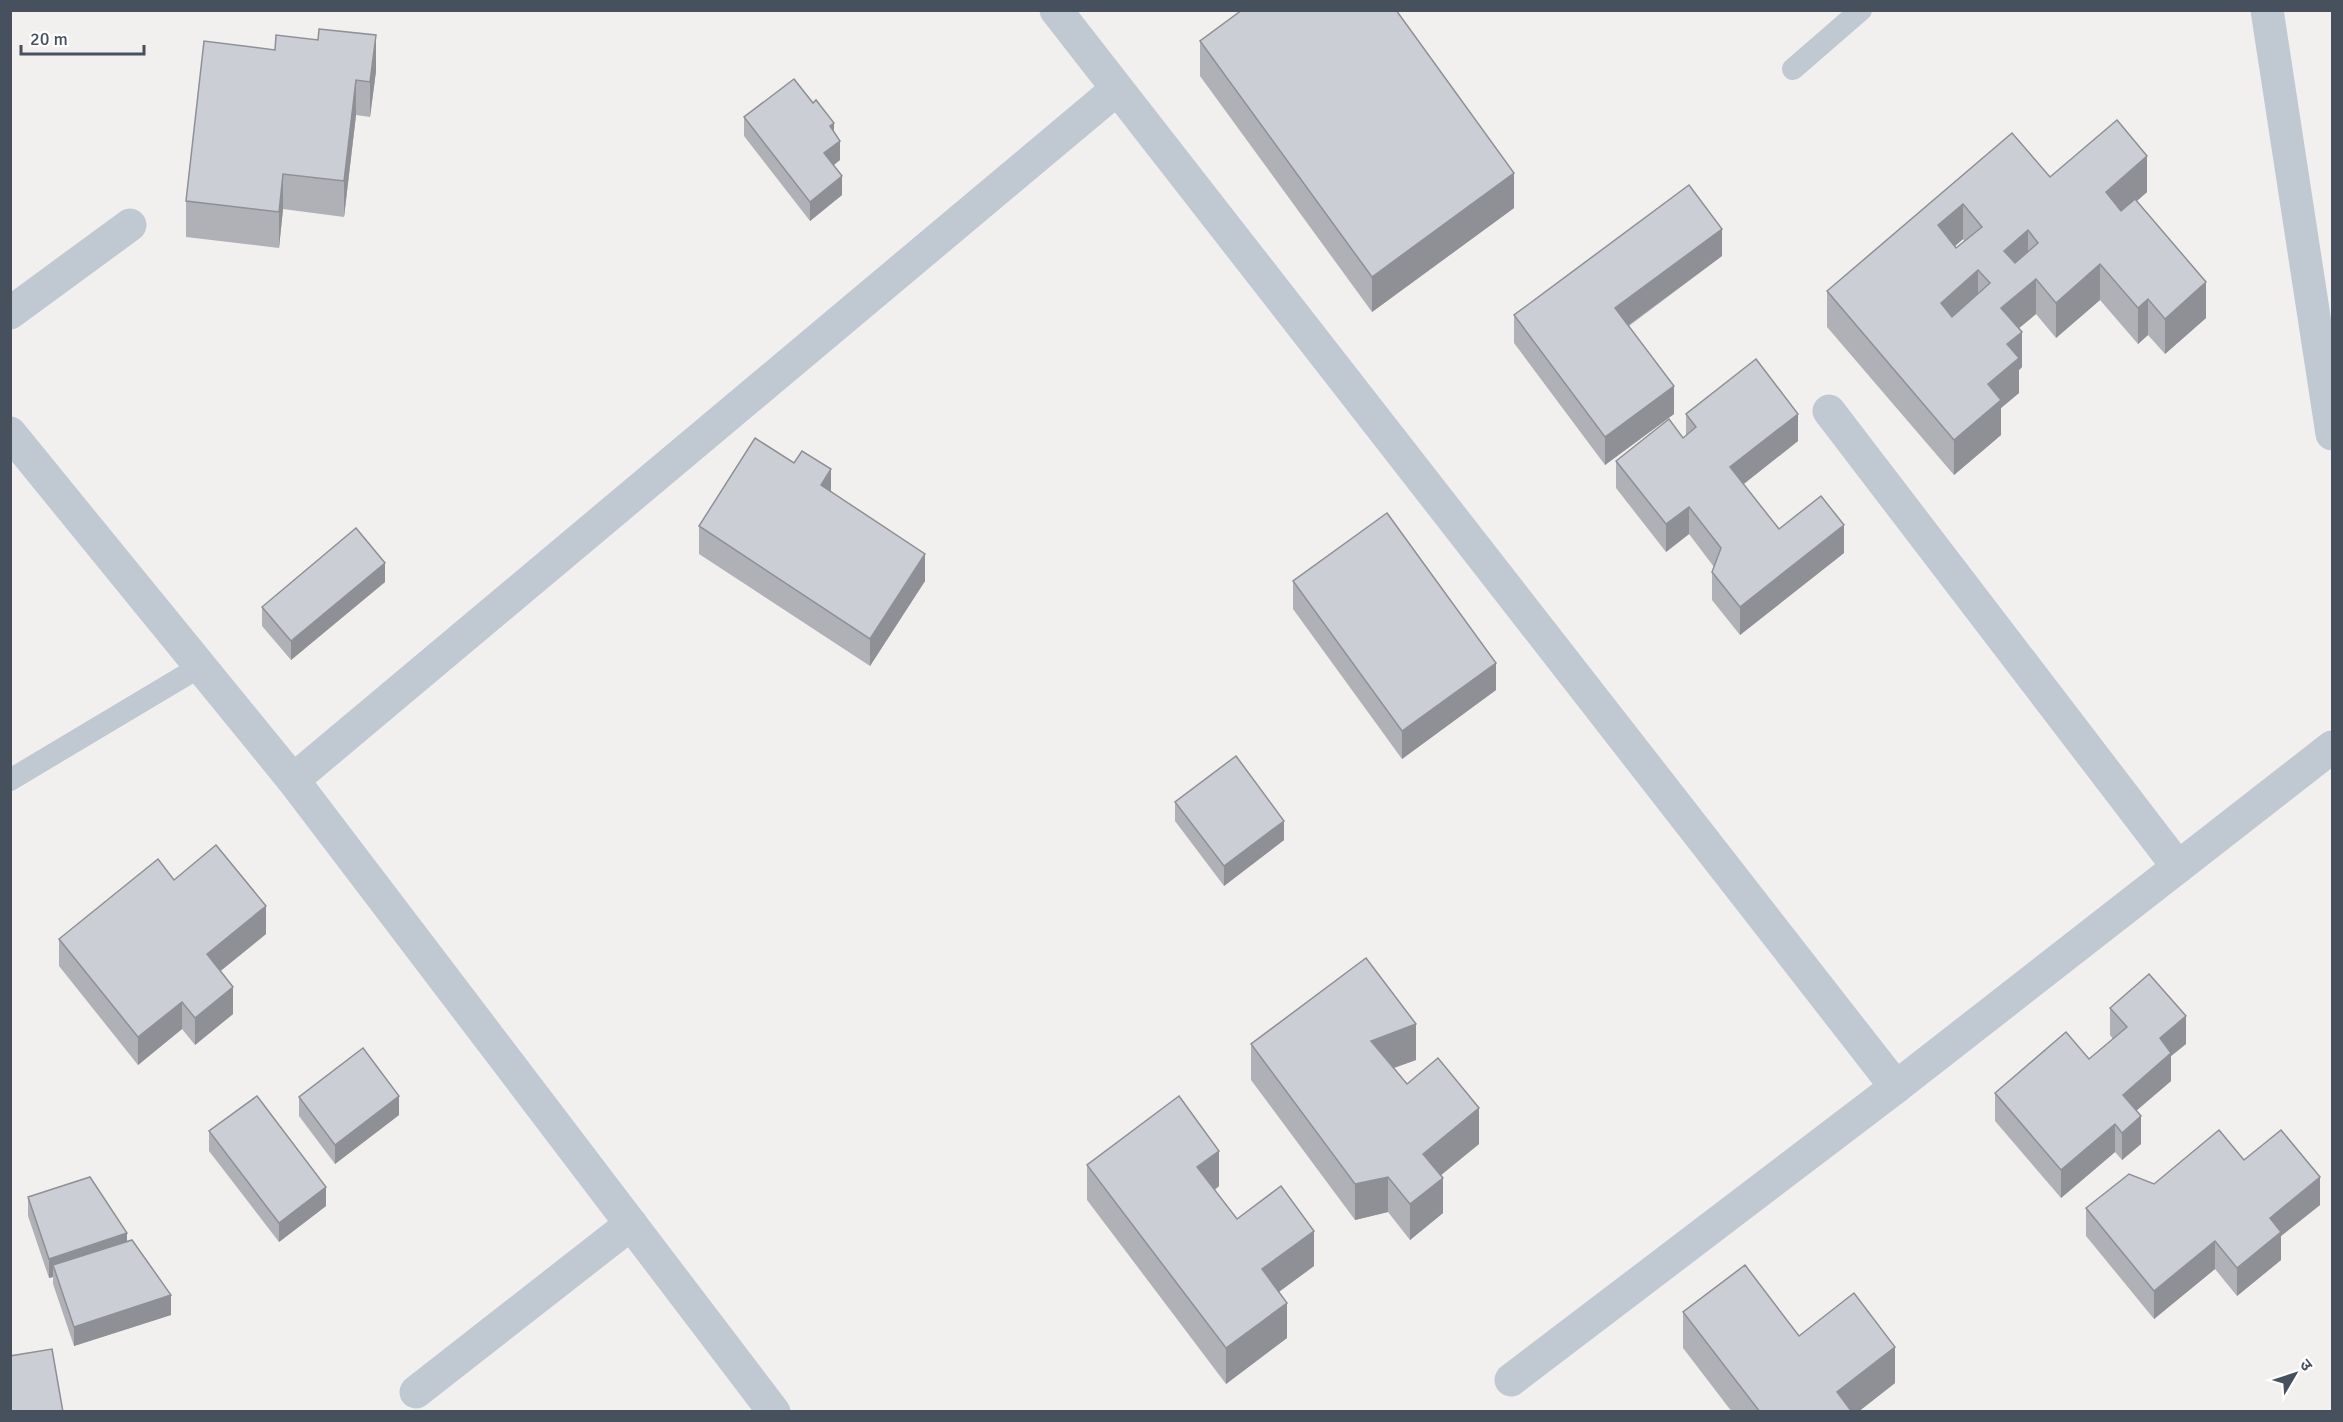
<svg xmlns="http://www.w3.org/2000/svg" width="2343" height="1422" font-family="Signika,'Noto Sans Devanagari',sans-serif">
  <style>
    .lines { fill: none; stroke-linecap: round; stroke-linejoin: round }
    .service { stroke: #c0c8d2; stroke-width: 22 }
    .minor { stroke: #c0c8d2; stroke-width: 33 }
    .wall { fill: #afb1b7; fill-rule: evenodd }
    .shaded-wall { fill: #8e9095 }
    .building { fill: #cbced5; stroke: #8e9095; stroke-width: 1.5; fill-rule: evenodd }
  </style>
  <rect width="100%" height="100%" fill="#f2f0ef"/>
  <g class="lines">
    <g class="service">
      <polyline points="1793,69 1861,10"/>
      <polyline points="10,780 201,666"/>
    </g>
    <g class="minor">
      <polyline points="1056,10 1896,1087 2332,747"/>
      <polyline points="2267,10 2332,434"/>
      <polyline points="10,313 130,225"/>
      <polyline points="1829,411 2178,867"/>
      <polyline points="10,433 293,780 774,1412"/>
      <polyline points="293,780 1117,89"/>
      <polyline points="1511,1380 1896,1087"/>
      <polyline points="416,1392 631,1224"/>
    </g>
  </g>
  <g class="wall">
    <polygon points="204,41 376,71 370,117 356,115 344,217 283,209 279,248 186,237 186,201"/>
    <polygon points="1200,41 1514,208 1372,312 1200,76"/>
    <polygon points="744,117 834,132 840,160 834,165 842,195 810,221 744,136"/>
    <path d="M2012 133 2050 177 2147 192 2137 201 2206 318 2165 354 2148 335 2138 344 2100 300 2056 338 2036 314 2019 328 2022 367 2019 370V393L2001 408V435L1954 475 1827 327V291ZM1963 239 1964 241 1956 248 1955 246Z"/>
    <polygon points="1722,256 1629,326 1674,414 1605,465 1514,343 1514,315"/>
    <polygon points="1686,414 1798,441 1743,484 1779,529 1844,553 1740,635 1712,600 1712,572 1714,567 1689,534 1666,552 1616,488 1616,461 1683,438 1686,435"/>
    <polygon points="831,491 925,581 870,666 699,554 699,526"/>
    <polygon points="1293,581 1496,690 1402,759 1293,609"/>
    <polygon points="385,582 291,660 262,626 262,607"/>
    <polygon points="1175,802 1284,840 1224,886 1175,821"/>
    <polygon points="174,880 266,934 220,971 233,1014 195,1045 182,1029 138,1065 59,966 59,939"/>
    <polygon points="2110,1008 2186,1044 2171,1056 2171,1081 2136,1111 2141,1144 2122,1160 2115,1152 2061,1198 1995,1121 1995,1093 2089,1059 2113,1039 2110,1035"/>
    <polygon points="1251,1044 1416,1060 1394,1068 1407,1084 1479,1144 1440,1175 1443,1213 1410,1240 1388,1212 1355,1220 1251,1080"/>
    <polygon points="299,1097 399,1115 335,1164 299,1116"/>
    <polygon points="209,1131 326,1206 279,1242 209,1151"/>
    <polygon points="2244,1160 2320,1205 2281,1236 2281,1260 2237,1296 2215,1269 2154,1319 2086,1236 2086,1208 2154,1184"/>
    <polygon points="1087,1165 1219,1186 1215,1190 1237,1219 1314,1266 1279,1292 1287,1338 1226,1384 1087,1200"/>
    <polygon points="28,1197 127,1241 171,1315 74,1346 53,1284 53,1277 49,1278 28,1216"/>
    <polygon points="1683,1312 1799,1336 1895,1383 1858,1412 1732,1412 1683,1348"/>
  </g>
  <g class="shaded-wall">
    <polygon points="376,35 376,71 370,117 370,82"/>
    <polygon points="356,80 356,115 344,217 344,181"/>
    <polygon points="834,123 834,142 830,126"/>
    <polygon points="840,141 840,160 824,172 824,153"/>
    <polygon points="2147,156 2147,192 2106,228 2106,192"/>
    <polygon points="1514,173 1514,208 1372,312 1372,277"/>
    <polygon points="283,174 283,209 279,248 279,212"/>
    <polygon points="842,176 842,195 810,221 810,202"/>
    <polygon points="1963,204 1963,239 1938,261 1938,225"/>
    <polygon points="1722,229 1722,256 1615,335 1615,308"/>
    <polygon points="2028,230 2028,266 2004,286 2004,251"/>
    <polygon points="2100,264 2100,300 2056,338 2056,303"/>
    <polygon points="1978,270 1978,305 1941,339 1941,303"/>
    <polygon points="2036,279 2036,314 2001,343 2001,308"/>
    <polygon points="2206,282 2206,318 2165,354 2165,319"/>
    <polygon points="2148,299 2148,335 2138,344 2138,308"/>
    <polygon points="2022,332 2022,367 2019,370 2019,393 2001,408 2001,435 1954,475 1954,440 1988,384 2007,344"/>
    <polygon points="1674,386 1674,414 1605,465 1605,437"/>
    <polygon points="1798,414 1798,441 1730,495 1730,467"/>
    <polygon points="831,469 831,497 821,485"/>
    <polygon points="1689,507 1689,534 1666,552 1666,524"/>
    <polygon points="1844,525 1844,553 1740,635 1740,607"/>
    <polygon points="925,554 925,581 870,666 870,639"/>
    <polygon points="385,563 385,582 291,660 291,641"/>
    <polygon points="1496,663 1496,690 1402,759 1402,731"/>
    <polygon points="1284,821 1284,840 1224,886 1224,866"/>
    <polygon points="266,906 266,934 207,982 207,954"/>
    <polygon points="233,987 233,1014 195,1045 195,1018"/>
    <polygon points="182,1002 182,1029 138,1065 138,1037"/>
    <polygon points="2186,1016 2186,1044 2171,1056 2171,1081 2123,1122 2123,1095 2160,1038"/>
    <polygon points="1416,1024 1416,1060 1371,1076 1371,1041"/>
    <polygon points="399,1096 399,1115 335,1164 335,1145"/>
    <polygon points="1479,1108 1479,1144 1423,1190 1423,1154"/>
    <polygon points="2141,1116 2141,1144 2122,1160 2122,1133"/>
    <polygon points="2115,1124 2115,1152 2061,1198 2061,1170"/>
    <polygon points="1219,1151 1219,1186 1197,1203 1197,1167"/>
    <polygon points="1388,1177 1388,1212 1355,1220 1355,1184"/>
    <polygon points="2320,1177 2320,1205 2281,1236 2281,1260 2237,1296 2237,1268 2270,1218"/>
    <polygon points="1443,1178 1443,1213 1410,1240 1410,1204"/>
    <polygon points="326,1187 326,1206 279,1242 279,1223"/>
    <polygon points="1314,1231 1314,1266 1262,1304 1262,1269"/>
    <polygon points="127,1233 127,1252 53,1265 53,1277 49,1278 49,1259"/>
    <polygon points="2215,1241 2215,1269 2154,1319 2154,1291"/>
    <polygon points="171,1295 171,1315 74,1346 74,1327"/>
    <polygon points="1287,1303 1287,1338 1226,1384 1226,1348"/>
    <polygon points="1895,1347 1895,1383 1858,1412 1837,1412 1837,1392"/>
  </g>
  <g class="building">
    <polygon points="1242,10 1396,10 1514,173 1372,277 1200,41"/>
    <polygon points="319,29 376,35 370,82 356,80 344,181 283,174 279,212 186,201 204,41 275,50 276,35 318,40"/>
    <polygon points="794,79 813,103 816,100 834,123 830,126 840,141 824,153 842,176 810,202 744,117"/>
    <path d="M2117 120 2147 156 2106 192 2121 211 2135 199 2206 282 2165 319 2148 299 2138 308 2100 264 2056 303 2036 279 2001 308 2022 332 2007 344 2019 358 1988 384 2001 400 1954 440 1827 291 2012 133 2050 177ZM1963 204 1982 227 1956 248 1938 225ZM2028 230 2038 243 2015 263 2004 251ZM1978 270 1990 283 1952 317 1941 303Z"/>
    <polygon points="1689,185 1722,229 1615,308 1674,386 1605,437 1514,315"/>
    <polygon points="1756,359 1798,414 1730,467 1779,529 1821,496 1844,525 1740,607 1712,572 1721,548 1689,507 1666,524 1616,461 1669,419 1683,438 1696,427 1686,414"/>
    <polygon points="755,438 794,463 802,451 831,469 821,485 925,554 870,639 699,526"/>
    <polygon points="1387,513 1496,663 1402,731 1293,581"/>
    <polygon points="356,528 385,563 291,641 262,607"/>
    <polygon points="1236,756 1284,821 1224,866 1175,802"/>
    <polygon points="216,845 266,906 207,954 233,987 195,1018 182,1002 138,1037 59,939 158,859 174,880"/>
    <polygon points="1366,958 1416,1024 1371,1041 1407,1084 1438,1058 1479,1108 1423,1154 1443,1178 1410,1204 1388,1177 1355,1184 1251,1044"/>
    <polygon points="2149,974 2186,1016 2160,1038 2171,1053 2123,1095 2141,1116 2122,1133 2115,1124 2061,1170 1995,1093 2066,1032 2089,1059 2127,1027 2110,1008"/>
    <polygon points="363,1048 399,1096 335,1145 299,1097"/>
    <polygon points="257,1096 326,1187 279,1223 209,1131"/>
    <polygon points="1179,1096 1219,1151 1197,1167 1237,1219 1281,1186 1314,1231 1262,1269 1287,1303 1226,1348 1087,1165"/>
    <polygon points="2219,1130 2244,1160 2281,1130 2320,1177 2270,1218 2281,1232 2237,1268 2215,1241 2154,1291 2086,1208 2129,1174 2154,1184"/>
    <polygon points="90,1177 127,1233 49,1259 28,1197"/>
    <polygon points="132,1240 171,1295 74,1327 53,1265"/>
    <polygon points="1745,1265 1799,1336 1854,1293 1895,1347 1837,1392 1852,1412 1760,1412 1683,1312"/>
    <polygon points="52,1349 63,1412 10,1412 10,1356"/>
  </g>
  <rect width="2343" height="1422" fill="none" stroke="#47515e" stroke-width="24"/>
  <g transform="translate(2295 1374) rotate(51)" stroke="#ffffff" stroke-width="4.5" paint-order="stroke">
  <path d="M0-4.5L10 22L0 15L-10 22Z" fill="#47515e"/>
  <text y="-9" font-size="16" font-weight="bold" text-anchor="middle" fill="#47515e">उ</text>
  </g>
  <path d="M21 45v9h123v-9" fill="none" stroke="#47515e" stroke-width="3"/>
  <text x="30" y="45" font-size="18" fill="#47515e" stroke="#ffffff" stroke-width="4.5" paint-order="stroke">20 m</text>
</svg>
